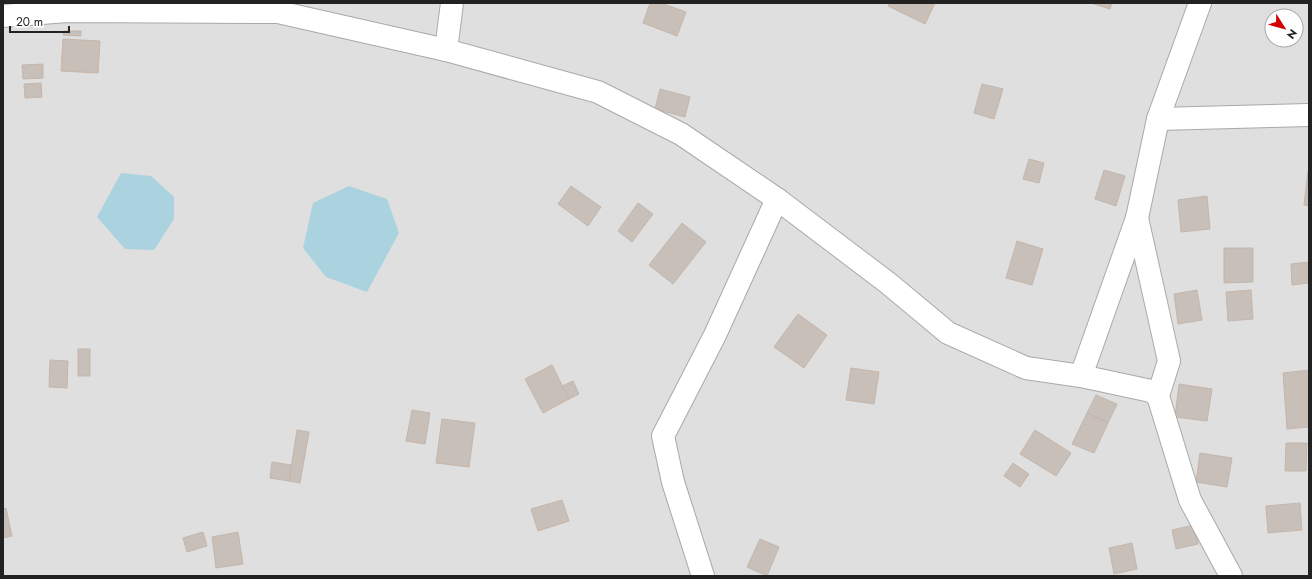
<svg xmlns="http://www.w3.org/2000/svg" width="1312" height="579" font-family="Jost,sans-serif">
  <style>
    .residential { fill: #e0dfdf; fill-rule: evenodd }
    .water { fill: #aad3df }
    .building { fill: #c7bfb8; stroke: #c4b6ab }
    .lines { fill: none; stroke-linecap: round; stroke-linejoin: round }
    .minor-casing { stroke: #a9a9a9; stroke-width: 24 }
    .minor { stroke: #fff; stroke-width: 22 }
  </style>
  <rect width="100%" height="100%" fill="#f2efe9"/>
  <path class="residential" d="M3 3H1309V576H3ZM1272 16H1296V40H1272Z"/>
  <g class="water">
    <polygon points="121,173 151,176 174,197 174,219 154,250 125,249 97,217"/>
    <polygon points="349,186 387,199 399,233 367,292 326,277 303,248 313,203"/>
  </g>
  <g class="building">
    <polygon points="650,3 661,3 686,12 677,36 643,23"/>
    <polygon points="889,3 935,3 925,24 888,6"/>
    <polygon points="1091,3 1112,3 1110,9"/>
    <polygon points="64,31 81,31 81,36 63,35"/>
    <polygon points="63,39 100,41 98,73 61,71"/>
    <polygon points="43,64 43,78 23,79 22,65"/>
    <polygon points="41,83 42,97 25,98 24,84"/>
    <polygon points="982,84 1003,89 994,119 974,113"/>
    <polygon points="660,89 690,97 685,117 655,109"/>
    <polygon points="1029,159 1044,163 1039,183 1023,179"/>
    <polygon points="1104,170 1125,176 1116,206 1095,199"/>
    <polygon points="1308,171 1309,171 1309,206 1304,205"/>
    <polygon points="571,186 601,207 588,226 558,204"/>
    <polygon points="1207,196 1210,229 1181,232 1178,200"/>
    <polygon points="638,203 653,214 632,242 618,231"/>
    <polygon points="682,223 706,242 673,284 649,265"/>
    <polygon points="1017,241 1043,249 1032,285 1006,278"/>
    <polygon points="1224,248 1253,248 1253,282 1224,283"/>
    <polygon points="1309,262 1309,283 1292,285 1291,264"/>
    <polygon points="1197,290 1202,320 1178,324 1174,294"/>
    <polygon points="1251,290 1253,319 1228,321 1226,292"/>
    <polygon points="798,314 827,335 804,368 774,347"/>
    <rect x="78" y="349" width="12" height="27"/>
    <polygon points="50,360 68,361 67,388 49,387"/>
    <polygon points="552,365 569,399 543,413 525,379"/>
    <polygon points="851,368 879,372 874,404 846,400"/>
    <polygon points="1309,370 1309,427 1287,429 1283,373"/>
    <polygon points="573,381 579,394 569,399 562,386"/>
    <polygon points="1179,384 1212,389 1207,421 1175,417"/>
    <polygon points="1096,395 1117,404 1108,423 1087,413"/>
    <polygon points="412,410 430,413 425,444 406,441"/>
    <polygon points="1087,413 1108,423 1094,453 1072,444"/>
    <polygon points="442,419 475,423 469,467 436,463"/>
    <polygon points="297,430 309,432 300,483 289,481"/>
    <polygon points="1035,430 1071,453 1056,476 1020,454"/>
    <polygon points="1286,443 1307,443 1306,471 1285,471"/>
    <polygon points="1200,453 1232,458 1227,487 1196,482"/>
    <polygon points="272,462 291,465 289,481 270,478"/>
    <polygon points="1013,463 1029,474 1020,487 1004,476"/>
    <polygon points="562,500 569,521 538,531 531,509"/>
    <polygon points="1300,503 1302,530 1268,533 1266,506"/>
    <polygon points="6,508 12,536 3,538 3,509"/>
    <polygon points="1194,525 1198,544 1176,549 1172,530"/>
    <polygon points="203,532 207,546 187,552 183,538"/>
    <polygon points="238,532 243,564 216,568 212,537"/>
    <polygon points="760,539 779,547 767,576 747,567"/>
    <polygon points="1132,543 1137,569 1114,574 1109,548"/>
  </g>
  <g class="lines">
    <defs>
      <g id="minor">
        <polyline points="3,16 67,11 278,12 446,50 598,92 681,134 777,199 888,283 948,333 1026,368 1081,376 1137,218 1158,119 1200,3"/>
        <polyline points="446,50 452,3"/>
        <polyline points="1158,119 1309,115"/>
        <polyline points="1137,218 1169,361 1158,396 1190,500 1231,576"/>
        <polyline points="1081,376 1151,391 1158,396"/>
        <polyline points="703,576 673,482 663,436 715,335 777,199"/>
      </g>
    </defs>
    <use href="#minor" class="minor-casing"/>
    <use href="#minor" class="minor"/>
  </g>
  <rect width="1312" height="579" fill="none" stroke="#222222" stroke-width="8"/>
  <g transform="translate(1284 28) rotate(127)"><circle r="19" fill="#ffffff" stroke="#a7a7a7"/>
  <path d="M0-3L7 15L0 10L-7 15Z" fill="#d40000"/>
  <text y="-6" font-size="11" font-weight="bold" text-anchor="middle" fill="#222222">N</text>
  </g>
  <path d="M10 26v6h59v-6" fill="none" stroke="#222222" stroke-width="2"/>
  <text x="16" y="26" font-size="12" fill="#222222" stroke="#ffffff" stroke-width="3" paint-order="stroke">20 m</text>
</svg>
